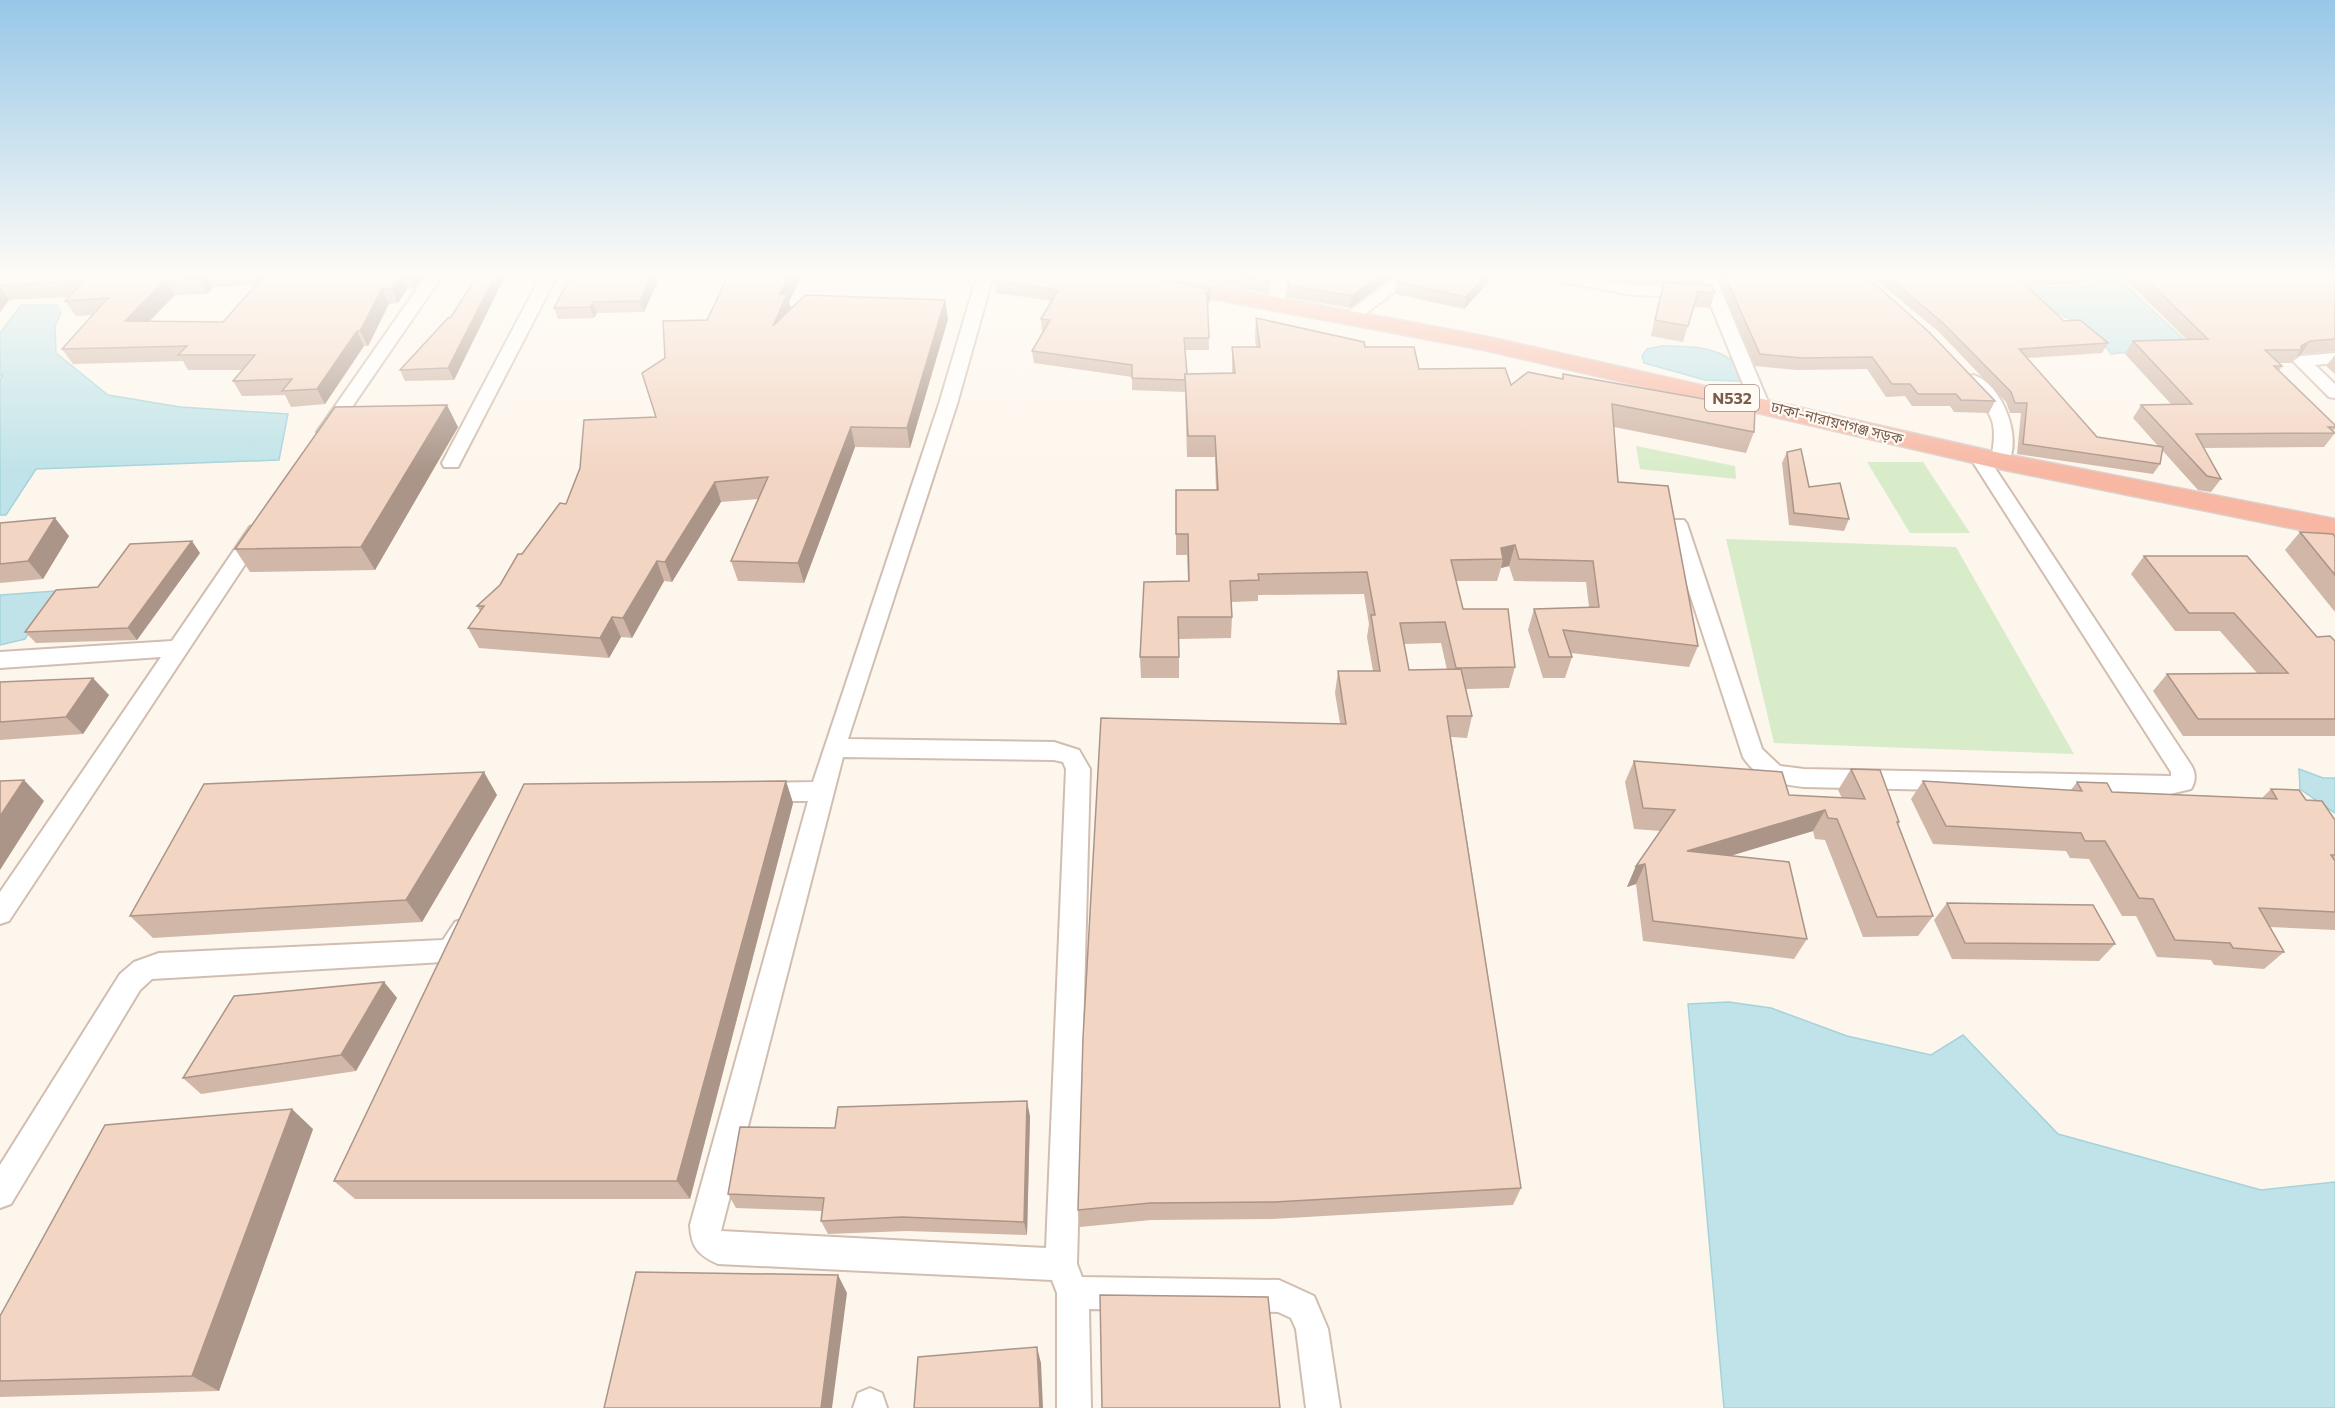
<svg xmlns="http://www.w3.org/2000/svg" width="2335" height="1408" font-family="Commissioner,'Noto Sans Bengali',sans-serif">
  <style>
    .green { fill: #d8ecc9 }
    .water { fill: #bfe3e8; stroke: #a5d3da; stroke-width: 1.5 }
    .lines { fill: none; stroke-linecap: round; stroke-linejoin: round }
    .street-casing { stroke: #d1beb0; stroke-width: 4 }
    .highway-casing { stroke: #dad1cd; stroke-width: 3 }
    .street { fill: #fff; fill-rule: evenodd }
    .highway { fill: #f7b7a3; fill-rule: evenodd }
    .wall { fill: #d1b7a8; fill-rule: evenodd }
    .shaded-wall { fill: #aa9588 }
    .building { fill: #f3d5c3; stroke: #aa9588; stroke-width: 1.5 }
    .labels { text-anchor: middle; stroke-width: 4.5; stroke-linejoin: round; paint-order: stroke }
    .far-street-label { font-size: 15px; fill: #7a5c4d; stroke: #fffaf3 }
    .shield { fill: #fffaf3; stroke: #a28b7f; stroke-width: 1.5 }
    .shield-label { font-size: 16px; font-weight: bold; fill: #7a5c4d }
  </style>
  <rect width="100%" height="100%" fill="#fdf6ec"/>
  <g class="green">
    <polygon points="1636,446 1735,466 1736,479 1640,469"/>
    <polygon points="1867,462 1923,462 1970,533 1910,533"/>
    <polygon points="1726,539 1956,547 2074,754 1774,743"/>
  </g>
  <g class="water">
    <path d="M2024 281 2036 282 2043 288 2094 286 2089 281H2121L2191 346 2111 354C2093 323 2055 315 2026 296Z"/>
    <polygon points="21,305 57,305 61,313 55,326 56,353 108,395 180,407 288,414 279,460 36,469 6,515 0,515 0,379 3,375 0,375 0,333"/>
    <path d="M1662 346C1694 346 1725 346 1745 374L1740 381 1705 380 1644 363 1642 356 1647 349Z"/>
    <polygon points="55,591 25,639 0,645 0,595"/>
    <polygon points="2299,769 2323,778 2335,778 2335,813 2300,789"/>
    <polygon points="1729,1002 1771,1008 1847,1036 1931,1055 1963,1035 2058,1134 2261,1190 2335,1182 2335,1408 1724,1408 1688,1004"/>
  </g>
  <g class="lines">
    <defs>
      <g id="street">
        <polygon points="426,276 442,276 332,436 320,436 317,432"/>
        <polygon points="541,276 557,276 460,463 458,467 444,467 442,463"/>
        <path d="M977 276H993L957 404 848 739 1054 742 1079 750 1090 769 1077 1264 1082 1277 1279 1280 1314 1296 1328 1329 1340 1408H1306L1296 1329 1291 1318 1278 1312 1089 1309 1091 1408H1057V1293L1052 1280 718 1264C698 1255 691 1247 690 1225L808 801H759L751 799 747 792 751 785 759 783 813 782 939 404ZM843 757 1054 760 1063 762 1066 769 1046 1248 721 1231Z"/>
        <polygon points="1272,276 1288,276 1284,305 1276,310 1268,305"/>
        <polygon points="1397,276 1415,276 1356,321 1344,321 1342,318 1344,315"/>
        <polygon points="1550,276 1583,276 1633,285 1704,289 1699,276 1715,276 1769,404 1760,409 1751,404 1708,298 1633,295 1558,281"/>
        <polygon points="2335,353 2335,363 2315,365 2335,384 2335,398 2329,397 2293,361 2301,356"/>
        <path d="M1973 375C2001 382 2024 439 2007 465H1993L1991 461C2000 414 1989 415 1964 380Z"/>
        <path d="M1978 450 1987 456 2191 765C2196 773 2196 781 2191 789L2166 795 1804 787C1778 784 1758 780 1743 757L1667 524 1670 520H1684L1687 524 1762 749 1780 766 1804 769 2171 776V772L1969 456Z"/>
        <polygon points="257,525 264,527 267,531 9,921 0,924 0,892 161,657 0,668 0,652 172,641 250,527"/>
        <polygon points="464,919 473,922 477,930 463,956 443,962 152,979 140,990 11,1204 0,1208 0,1165 120,974 134,962 159,953 443,940 455,922"/>
        <polygon points="870,1388 882,1393 887,1408 853,1408 858,1393"/>
      </g>
      <polygon id="highway" points="1116,276 1164,276 1484,336 2000,453 2335,519 2335,537 2000,469 1484,350 1127,283 1119,281"/>
    </defs>
    <use href="#street" class="street-casing"/>
    <use href="#highway" class="highway-casing"/>
    <use href="#street" class="street"/>
    <use href="#highway" class="highway"/>
  </g>
  <g class="wall">
    <path d="M0 276H424L414 289H407L398 303 389 304 368 346H364L325 404 291 407 285 395 242 396 233 381 242 370H188L183 361 73 364 62 349 93 315 76 316 65 301 69 297 9 300 0 312ZM256 285 223 322 149 321 175 295 207 294 213 287Z"/>
    <polygon points="505,276 454,380 405,381 400,370 451,317"/>
    <polygon points="728,276 801,276 789,302 791,309 945,300 948,319 910,448 855,447 804,583 738,581 731,561 759,499 721,502 672,582 664,581 632,638 621,637 609,658 479,648 468,628 480,611 477,606 500,585 522,554 566,504 656,417 665,358 707,320"/>
    <polygon points="1176,276 1270,276 1267,293"/>
    <polygon points="1393,276 1350,308 1287,297 1288,285"/>
    <polygon points="1405,276 1494,276 1464,309 1395,294 1397,282"/>
    <polygon points="1596,276 1704,276 1701,285 1715,293 1710,308 1694,307 1683,342 1651,336 1659,298 1663,284 1633,283"/>
    <polygon points="1716,276 1866,276 1995,401 1989,413 1954,412 1950,406 1912,406 1905,396 1886,397 1867,369 1797,370 1755,366"/>
    <polygon points="1871,276 2083,276 2078,285 2026,285 2064,321 2108,343 2102,353 2027,358 2097,437 2158,446 2133,418 2141,405 2171,404 2125,354 2133,341 2187,340 2122,276 2335,276 2335,351 2301,354 2296,357 2292,363 2278,363 2282,366 2279,371 2335,425 2335,429 2333,431 2335,433 2324,447 2203,448 2221,479 2211,492 2198,490 2162,450 2160,464 2153,474 2017,454 2021,413 2010,413 2006,402 1939,332"/>
    <polygon points="658,281 644,312 597,313 594,318 558,319 554,308"/>
    <path d="M995 281 1210 301 1208 304 1209 350H1185L1187 374H1232V347H1256L1255 339 1256 318 1365 347 1419 369 1511 385 1562 379 1563 374 1754 432 1746 453 1614 427 1618 482 1698 646 1689 667 1571 653 1572 657 1565 678H1543L1528 630 1534 609 1589 607 1586 582 1514 581 1509 566 1501 568 1497 581H1456L1463 609 1515 667 1509 688 1466 689 1472 716 1467 738 1451 737 1521 1188 1513 1205 1272 1219 1151 1220 1080 1227 1078 1210 1340 723 1335 693 1338 671H1373L1367 637 1369 624 1364 594 1258 595V601L1231 602 1232 617 1231 638 1179 639V678H1141L1140 657 1188 581 1187 555H1176V490H1216L1215 457H1187L1185 392 1132 390V377L1034 363 1032 351 1044 331H1042L1041 319 1052 301 996 293ZM1441 643 1447 670H1409L1404 644Z"/>
    <polygon points="2335,355 2335,374 2326,366"/>
    <polygon points="458,427 375,570 250,572 235,549"/>
    <polygon points="1787,452 1809,487 1849,519 1844,531 1789,525 1782,463"/>
    <polygon points="0,523 69,536 43,579 0,583"/>
    <polygon points="2300,532 2335,537 2335,612 2285,550"/>
    <polygon points="200,553 137,640 36,643 25,632 98,587"/>
    <polygon points="2144,556 2317,637 2335,641 2335,736 2183,736 2153,691 2167,674 2257,673 2220,631 2175,631 2131,574"/>
    <polygon points="0,682 109,695 83,734 0,740"/>
    <polygon points="1634,761 1789,795 1842,798 1838,790 1851,769 1899,822 1897,824 1933,916 1918,936 1863,937 1825,840 1815,839 1813,831 1729,856 1807,939 1794,959 1643,941 1636,884 1627,887 1636,866 1661,831 1634,829 1625,782"/>
    <polygon points="786,781 793,803 690,1199 355,1199 334,1181"/>
    <polygon points="1923,781 2070,791 2077,782 2112,792 2262,798 2271,789 2306,800 2335,820 2335,930 2269,927 2284,952 2264,969 2214,965 2211,960 2157,957 2136,916 2122,916 2089,859 2070,858 2066,851 1933,844 1911,799"/>
    <polygon points="497,795 422,922 153,938 130,916"/>
    <polygon points="1947,903 2115,944 2099,961 1952,959 1934,920"/>
    <polygon points="384,982 397,998 356,1071 201,1094 183,1078"/>
    <polygon points="1030,1116 1027,1235 907,1231 828,1234 821,1221 822,1211 736,1208 728,1194 835,1128"/>
    <polygon points="313,1129 219,1391 0,1397 0,1316"/>
  </g>
  <g class="shaded-wall">
    <polygon points="201,276 206,276 213,287 207,294 199,279"/>
    <polygon points="399,276 401,276 407,289 398,303 391,288"/>
    <polygon points="408,276 424,276 414,289"/>
    <polygon points="495,276 505,276 454,380 448,368"/>
    <polygon points="651,276 656,276 658,281 644,312 640,301"/>
    <polygon points="788,276 801,276 789,302 792,313 773,326 780,294"/>
    <polygon points="1269,276 1270,276 1267,293 1268,281"/>
    <polygon points="1379,276 1393,276 1350,308 1352,296"/>
    <polygon points="1485,276 1494,276 1464,309 1466,297"/>
    <polygon points="165,280 175,295 135,336 125,321"/>
    <polygon points="0,287 9,300 0,312"/>
    <polygon points="382,289 389,304 368,346 360,331"/>
    <polygon points="1210,289 1210,301 1207,305 1207,293"/>
    <polygon points="945,300 948,319 910,448 907,428"/>
    <polygon points="593,302 597,313 594,318 590,307"/>
    <polygon points="357,331 364,346 325,404 317,389"/>
    <polygon points="2310,341 2301,354 2296,357 2301,350 2301,346"/>
    <polygon points="447,405 458,427 375,570 361,547"/>
    <polygon points="851,427 855,447 804,583 798,563"/>
    <polygon points="715,482 721,502 672,582 665,562"/>
    <polygon points="55,518 69,536 43,579 28,561"/>
    <polygon points="192,541 200,553 137,640 128,628"/>
    <polygon points="1515,545 1509,566 1501,568 1503,559 1501,548"/>
    <polygon points="657,561 664,581 632,638 623,618"/>
    <polygon points="612,617 621,637 609,658 600,638"/>
    <polygon points="93,678 109,695 83,734 66,717"/>
    <polygon points="484,772 497,795 422,922 406,900"/>
    <polygon points="24,780 44,801 0,870 0,816"/>
    <polygon points="786,781 793,803 690,1199 677,1181"/>
    <polygon points="1825,810 1813,831 1677,872 1687,851"/>
    <polygon points="1645,864 1636,884 1627,887 1636,866"/>
    <polygon points="384,982 397,998 356,1071 341,1055"/>
    <polygon points="1027,1101 1030,1116 1027,1235 1024,1222"/>
    <polygon points="292,1109 313,1129 219,1391 192,1376"/>
    <polygon points="838,1275 847,1293 832,1408 821,1408"/>
    <polygon points="1037,1347 1041,1363 1043,1408 1040,1408"/>
  </g>
  <g class="building">
    <polygon points="0,276 201,276 199,279 165,280 125,321 223,322 264,276 399,276 391,288 382,289 360,331 357,331 317,389 282,391 292,379 233,381 255,355 178,355 187,346 62,349 108,298 65,301 83,281 0,285"/>
    <polygon points="477,276 495,276 448,368 400,370 448,318 451,317"/>
    <polygon points="571,276 651,276 640,301 593,302 590,307 554,308"/>
    <polygon points="728,276 788,276 780,294 787,294 773,326 805,295 945,300 907,428 851,427 798,563 731,561 768,477 715,482 665,562 657,561 623,618 612,617 600,638 468,628 484,606 477,606 500,585 518,554 522,554 560,503 566,504 580,468 584,420 656,417 642,373 665,358 663,321 707,320"/>
    <polygon points="997,276 1142,276 1210,289 1207,293 1209,338 1184,338 1187,374 1185,374 1185,380 1132,378 1132,365 1032,351 1050,320 1041,319 1058,290 995,281"/>
    <polygon points="1239,276 1269,276 1268,281"/>
    <polygon points="1290,276 1379,276 1352,296 1288,285"/>
    <polygon points="1405,276 1485,276 1466,297 1397,282"/>
    <polygon points="1725,276 1866,276 1929,332 1995,401 1961,400 1956,394 1918,394 1910,384 1892,384 1872,357 1802,358 1760,354"/>
    <polygon points="1887,276 2016,276 2064,321 2080,320 2108,343 2019,349 2097,437 2163,447 2160,464 2023,444 2027,403 2015,403 2011,392 1943,323"/>
    <polygon points="2143,276 2335,276 2335,339 2310,341 2301,346 2301,350 2265,350 2282,366 2274,366 2335,425 2335,427 2328,427 2335,433 2196,434 2221,479 2207,476 2141,405 2192,404 2133,341 2208,339"/>
    <polygon points="1664,283 1711,285 1715,293 1698,292 1688,326 1655,320"/>
    <polygon points="1256,318 1364,342 1365,347 1414,347 1419,369 1505,368 1511,385 1528,372 1563,379 1563,374 1755,408 1754,432 1612,404 1618,482 1668,486 1698,646 1563,630 1572,657 1549,657 1534,609 1599,607 1593,561 1519,559 1515,545 1501,548 1503,559 1451,560 1463,609 1508,609 1515,667 1456,668 1445,622 1400,623 1409,670 1461,669 1472,716 1447,716 1521,1188 1275,1202 1150,1203 1078,1210 1083,1038 1101,718 1346,724 1338,671 1380,671 1371,615 1375,615 1367,572 1258,574 1259,580 1230,581 1232,617 1178,617 1179,657 1140,657 1144,582 1189,581 1188,534 1176,534 1176,490 1218,490 1215,436 1188,436 1185,374 1235,373 1232,347 1260,347"/>
    <polygon points="447,405 361,547 235,549 335,407"/>
    <polygon points="1801,449 1809,487 1840,483 1849,519 1794,513 1787,452"/>
    <polygon points="55,518 28,561 0,564 0,523"/>
    <polygon points="2300,532 2333,534 2335,537 2335,575"/>
    <polygon points="192,541 128,628 25,632 56,590 98,587 130,544"/>
    <polygon points="2144,556 2247,556 2317,637 2330,636 2335,641 2335,719 2198,719 2167,674 2288,673 2234,613 2189,613"/>
    <polygon points="93,678 66,717 0,722 0,682"/>
    <polygon points="1634,761 1782,772 1789,795 1865,799 1851,769 1880,770 1899,822 1897,822 1933,916 1877,917 1837,819 1828,818 1825,810 1687,851 1789,862 1807,939 1653,921 1645,864 1636,866 1675,810 1643,808"/>
    <polygon points="484,772 406,900 130,916 204,784"/>
    <polygon points="24,780 0,816 0,781"/>
    <polygon points="786,781 677,1181 334,1181 524,784"/>
    <polygon points="1923,781 2082,791 2077,782 2107,783 2112,792 2277,799 2271,789 2299,790 2306,800 2322,801 2335,820 2335,855 2331,855 2335,861 2335,912 2259,908 2284,952 2233,948 2230,943 2175,940 2153,899 2139,898 2105,841 2085,841 2081,833 1946,826"/>
    <polygon points="1947,903 2093,905 2115,944 1965,943"/>
    <polygon points="384,982 341,1055 183,1078 234,996"/>
    <polygon points="1027,1101 1024,1222 902,1217 821,1221 824,1198 728,1194 740,1127 835,1128 838,1107"/>
    <polygon points="292,1109 192,1376 0,1381 0,1316 105,1125"/>
    <polygon points="636,1272 838,1275 821,1408 604,1408"/>
    <polygon points="1100,1295 1268,1297 1280,1408 1102,1408"/>
    <polygon points="1037,1347 1040,1408 914,1408 918,1357"/>
  </g>
  <linearGradient id="sky" x2="0" y2="1"><stop stop-color="#97c7e8"/><stop offset="0.58" stop-color="#fefbf6"/><stop offset="1" stop-color="#fefbf6" stop-opacity="0"/></linearGradient>
  <rect width="2335" height="473" fill="url(#sky)"/>
  <g class="labels">
    <g class="far-street-label">
      <text transform="translate(1837 423) rotate(14)" y="5">ঢাকা-নারায়ণগঞ্জ সড়ক</text>
    </g>
    <rect class="shield" x="1705" y="385" width="54" height="26" rx="4.5"/>
    <g class="shield-label">
      <text x="1732" y="404">N532</text>
    </g>
  </g>
</svg>
